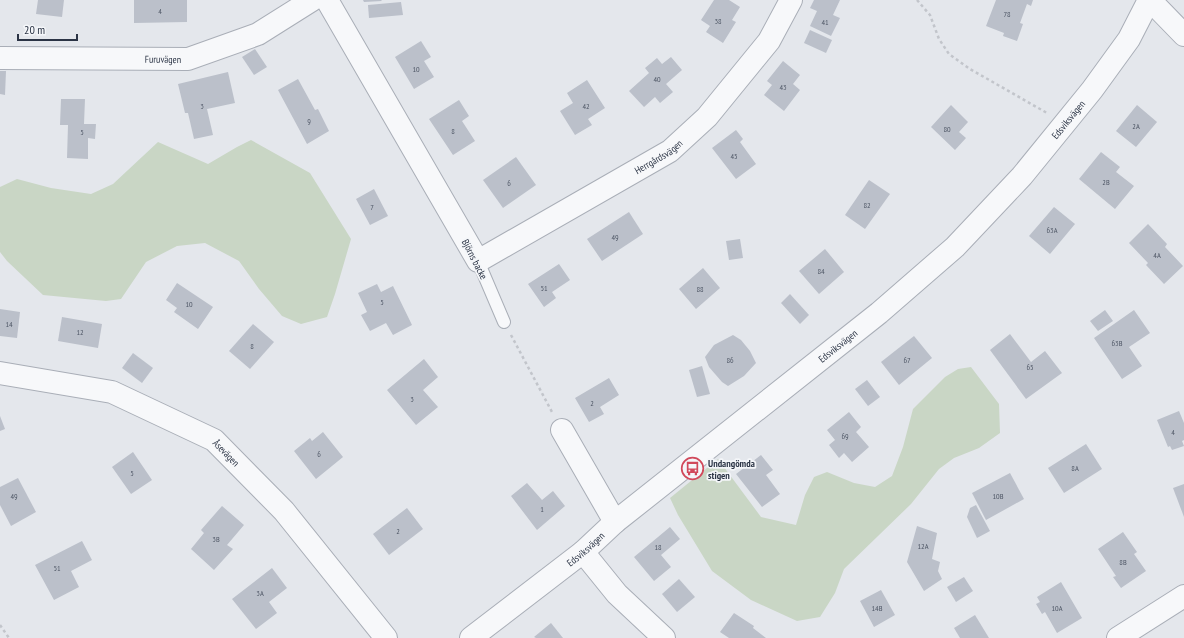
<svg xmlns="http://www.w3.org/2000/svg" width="1184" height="638" font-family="'PT Sans Narrow',sans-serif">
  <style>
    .green { fill: #c9d6c5 }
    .building { fill: #bbc0ca }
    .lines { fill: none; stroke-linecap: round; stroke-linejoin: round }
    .service-casing { stroke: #a9aeb7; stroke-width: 14 }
    .minor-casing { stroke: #a9aeb7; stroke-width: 24 }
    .tertiary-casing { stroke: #a9aeb7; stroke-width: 24 }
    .path { stroke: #c2c5cb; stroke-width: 2.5; stroke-dasharray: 3 3; stroke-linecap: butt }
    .service { stroke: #f7f8fa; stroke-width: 12 }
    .minor { stroke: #f7f8fa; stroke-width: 22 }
    .tertiary { stroke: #f7f8fa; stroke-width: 22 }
    .labels { text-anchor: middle; stroke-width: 3.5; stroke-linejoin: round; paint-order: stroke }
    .number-label { font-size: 8px; fill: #4f5766 }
    .street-label { font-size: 10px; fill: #2b3445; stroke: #f4f6f9 }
    .poi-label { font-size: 10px; font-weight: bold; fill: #2b3445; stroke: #f4f6f9; text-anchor: start }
  </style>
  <rect width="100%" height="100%" fill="#e4e7ec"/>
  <g class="green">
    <polygon points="251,140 310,173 351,239 335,294 327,317 301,324 282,316 259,289 239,261 205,243 177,246 146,262 121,299 106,301 43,295 7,261 0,252 0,187 17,179 51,188 91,194 113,184 158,142 208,164 237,147"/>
    <polygon points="971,367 999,404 1000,433 979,448 954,458 939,469 911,504 844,569 835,593 820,617 797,621 751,600 712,571 678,515 670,498 718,459 761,517 796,525 805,495 814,477 827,472 854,483 875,487 892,476 903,447 913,409 945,377 958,369"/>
  </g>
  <g class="building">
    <polygon points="38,0 64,0 62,17 36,14"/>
    <polygon points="134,0 187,0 187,22 134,23"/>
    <polygon points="363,0 381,0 382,1 364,2"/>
    <polygon points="714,0 729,0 740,7 732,20 736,22 723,43 706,32 710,26 701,20"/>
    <polygon points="814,0 840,0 833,15 840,18 831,36 810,26 817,11 810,8"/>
    <polygon points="996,0 1033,0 1031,6 1027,4 1020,23 1023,24 1017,41 1003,36 1004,33 986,26"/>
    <polygon points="401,2 403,15 369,18 368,5"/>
    <polygon points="810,30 832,40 826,53 804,43"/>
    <polygon points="421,41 431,57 424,61 434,77 414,89 395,57"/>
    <polygon points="255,49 267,67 254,75 242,57"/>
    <polygon points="671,57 682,70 666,84 673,92 660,103 655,97 644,107 629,91 649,73 645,68 657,58 662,64"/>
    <polygon points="783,61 800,75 793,84 800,90 784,111 764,95 772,85 767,81"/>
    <polygon points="0,71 6,71 5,95 0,94"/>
    <polygon points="228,72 235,103 207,109 213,135 194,139 188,113 185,113 178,84"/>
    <polygon points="298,79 315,110 318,109 329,131 307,144 278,90"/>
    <polygon points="587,80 605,108 588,119 592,125 575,135 560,111 573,103 567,93"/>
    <polygon points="61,99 85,99 84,124 96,124 95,139 88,138 88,159 67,158 68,125 60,125"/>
    <polygon points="459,100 469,116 462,121 475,141 453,155 429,119"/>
    <polygon points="951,105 968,122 959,132 966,138 955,150 931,127"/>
    <polygon points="1137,105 1157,122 1136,147 1116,131"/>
    <polygon points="736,130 743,139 740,142 756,164 736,179 712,148"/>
    <polygon points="1101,152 1120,167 1116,172 1134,186 1115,209 1079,179"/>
    <polygon points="516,157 536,185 503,208 483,180"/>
    <polygon points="869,180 890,194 865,229 845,215"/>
    <polygon points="374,189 388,216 370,225 356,199"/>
    <polygon points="1054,207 1075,224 1050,254 1029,236"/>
    <polygon points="629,212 643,234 602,261 587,239"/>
    <polygon points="1148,224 1167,244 1165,247 1183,266 1164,284 1146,265 1148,263 1129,243"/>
    <polygon points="740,239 743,258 729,260 726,241"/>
    <polygon points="825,249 844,272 819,294 799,271"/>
    <polygon points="559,264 570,280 552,292 556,298 544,307 528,284"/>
    <polygon points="703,268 720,288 696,309 679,289"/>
    <polygon points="177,283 213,307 198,329 174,312 177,308 166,300"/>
    <polygon points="377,284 381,292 393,286 412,325 393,335 386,323 370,331 361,315 367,312 358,293"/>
    <polygon points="790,294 809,315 800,324 781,303"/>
    <polygon points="0,309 20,312 17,338 0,336"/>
    <polygon points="1105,310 1113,321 1098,331 1090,321"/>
    <polygon points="1134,310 1150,333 1129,347 1142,366 1122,379 1094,338"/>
    <polygon points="62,317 102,324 98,348 58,341"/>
    <polygon points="253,324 274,342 250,369 229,351"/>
    <polygon points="1010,334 1031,362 1045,351 1062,373 1026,399 990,350"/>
    <polygon points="733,335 741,340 750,351 756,363 744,376 728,386 722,382 709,367 705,357 714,345"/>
    <polygon points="914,336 932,358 899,385 881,362"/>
    <polygon points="133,353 153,368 142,383 122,368"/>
    <polygon points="424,359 438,377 423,390 438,407 416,425 387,390"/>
    <polygon points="702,366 710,394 697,397 689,370"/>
    <polygon points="609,378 619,395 600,407 604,414 589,422 575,398"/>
    <polygon points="867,380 880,397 868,406 855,389"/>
    <polygon points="1179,411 1184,423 1184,440 1182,441 1184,446 1172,450 1170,446 1168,447 1157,420"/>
    <polygon points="849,412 861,427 856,432 869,447 852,462 844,453 839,458 829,445 835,440 827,430"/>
    <polygon points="0,416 5,429 0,431"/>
    <polygon points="323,432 343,457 316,479 294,451 310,438 312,441"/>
    <polygon points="1086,444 1102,469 1064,493 1048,468"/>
    <polygon points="133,452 152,480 131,494 112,467"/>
    <polygon points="761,455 773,470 766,475 780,494 762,507 736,474"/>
    <polygon points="1010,473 1024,499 986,520 972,493"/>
    <polygon points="18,478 36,512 11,526 0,505 0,487"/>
    <polygon points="527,483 542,500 553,491 565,506 537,530 511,496"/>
    <polygon points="1184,484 1184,517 1173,488"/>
    <polygon points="976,505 990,531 977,538 967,517 970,508"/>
    <polygon points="222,506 244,525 227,545 233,549 214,570 191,549 204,533 201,530"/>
    <polygon points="407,508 423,529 389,555 373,534"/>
    <polygon points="917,526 937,533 932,559 940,562 938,571 942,579 924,591 907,562"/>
    <polygon points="670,527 680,539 661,555 671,567 654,581 634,557"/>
    <polygon points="1123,532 1137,552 1134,554 1146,571 1121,588 1113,577 1116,576 1098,549"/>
    <polygon points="82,541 92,560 71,571 79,587 54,600 35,565"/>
    <polygon points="272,568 287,588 269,602 277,613 256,629 232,599"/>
    <polygon points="964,577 973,591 956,602 947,587"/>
    <polygon points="679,579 695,597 677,612 662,594"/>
    <polygon points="1061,582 1082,618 1057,633 1045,612 1042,614 1036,604 1040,602 1037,597"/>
    <polygon points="881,590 895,615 874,627 860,601"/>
    <polygon points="734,613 754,626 753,628 766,638 729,638 720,632"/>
    <polygon points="975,615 989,638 960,638 954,628"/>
    <polygon points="551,623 563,638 536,638 534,637"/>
  </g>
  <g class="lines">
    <defs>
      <polyline id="service" points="478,261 504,322"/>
      <g id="minor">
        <path id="s1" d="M327 0 478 261 670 151 707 117 769 41 791 0"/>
        <path id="s2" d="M0 58 188 59 258 34 312 0"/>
        <path id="s3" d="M0 373 112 392 214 440 284 511 386 638"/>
        <polyline points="562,430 615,522"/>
        <polyline points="583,552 617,594 664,638"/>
        <polyline points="1118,638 1184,596"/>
      </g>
      <g id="tertiary">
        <polyline points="1150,0 1184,35"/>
        <path id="s4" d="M471 638 583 552 615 522 879 313 955 247 1022 176 1092 90 1129 39 1149 0"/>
      </g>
    </defs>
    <use href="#service" class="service-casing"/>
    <use href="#minor" class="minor-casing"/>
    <use href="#tertiary" class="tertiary-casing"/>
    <g class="path">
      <polyline points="917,0 930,15 939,39 949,54 970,69 1047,113"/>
      <polyline points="511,335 552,412"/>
      <polyline points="0,625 9,638"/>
    </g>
    <use href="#service" class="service"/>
    <use href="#minor" class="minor"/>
    <use href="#tertiary" class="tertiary"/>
  </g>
  <defs>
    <symbol id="bus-ring" viewBox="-11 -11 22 22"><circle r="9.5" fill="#f4f6f9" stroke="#d1495b" stroke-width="1.5"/><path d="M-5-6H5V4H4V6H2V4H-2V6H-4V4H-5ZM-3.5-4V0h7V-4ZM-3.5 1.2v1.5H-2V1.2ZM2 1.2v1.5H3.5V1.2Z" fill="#d1495b"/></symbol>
  </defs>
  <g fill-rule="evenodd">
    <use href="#bus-ring" x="680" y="456" width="25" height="25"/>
  </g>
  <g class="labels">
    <g class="number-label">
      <text x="160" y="14">4</text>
      <text x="1007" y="17">78</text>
      <text x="718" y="24">38</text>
      <text x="825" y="25">41</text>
      <text x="416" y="72">10</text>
      <text x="657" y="82">40</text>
      <text x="783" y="90">43</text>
      <text x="202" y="109">3</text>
      <text x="586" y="109">42</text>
      <text x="309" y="124">9</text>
      <text x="1136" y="129">2A</text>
      <text x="947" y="132">80</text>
      <text x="453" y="134">8</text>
      <text x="82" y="135">5</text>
      <text x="734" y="159">45</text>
      <text x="1106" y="185">2B</text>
      <text x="509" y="186">6</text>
      <text x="867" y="208">82</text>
      <text x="372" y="210">7</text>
      <text x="1052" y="233">63A</text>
      <text x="615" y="240">49</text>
      <text x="1157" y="258">4A</text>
      <text x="821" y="274">84</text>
      <text x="544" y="291">51</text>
      <text x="700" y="292">88</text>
      <text x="382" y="305">5</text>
      <text x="189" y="307">10</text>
      <text x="9" y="327">14</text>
      <text x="80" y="335">12</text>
      <text x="1117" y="346">63B</text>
      <text x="252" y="349">8</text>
      <text x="730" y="363">86</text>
      <text x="907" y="363">67</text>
      <text x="1030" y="370">65</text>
      <text x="412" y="402">3</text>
      <text x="592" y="406">2</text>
      <text x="1173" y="435">4</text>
      <text x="845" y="439">69</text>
      <text x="319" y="457">6</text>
      <text x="1075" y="471">8A</text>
      <text x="132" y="476">5</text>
      <text x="14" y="499">49</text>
      <text x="998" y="499">10B</text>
      <text x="542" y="512">1</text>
      <text x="398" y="534">2</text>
      <text x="216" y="542">3B</text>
      <text x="923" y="549">12A</text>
      <text x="658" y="550">18</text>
      <text x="1123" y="565">8B</text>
      <text x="57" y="571">51</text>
      <text x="260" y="596">3A</text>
      <text x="877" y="611">14B</text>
      <text x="1057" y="611">10A</text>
    </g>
    <g class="street-label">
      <text dy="4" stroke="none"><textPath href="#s2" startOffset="163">Furuvägen</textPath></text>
      <text dy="4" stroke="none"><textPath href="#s4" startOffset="793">Edsviksvägen</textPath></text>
      <text dy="4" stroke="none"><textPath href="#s1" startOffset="510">Herrgårdsvägen</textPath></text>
      <text transform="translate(475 259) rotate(63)" y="4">Björns backe</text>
      <text dy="4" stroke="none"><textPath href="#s4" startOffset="469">Edsviksvägen</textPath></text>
      <text dy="4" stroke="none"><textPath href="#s3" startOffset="244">Åsevägen</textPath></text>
      <text dy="4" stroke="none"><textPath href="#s4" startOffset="145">Edsviksvägen</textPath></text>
    </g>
    <g class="poi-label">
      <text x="708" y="467">Undangömda<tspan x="708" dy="12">stigen</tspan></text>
    </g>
  </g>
  <path d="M18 34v6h59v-6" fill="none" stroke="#2b3445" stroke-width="2"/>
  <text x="24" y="34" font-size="12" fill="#2b3445" stroke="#f4f6f9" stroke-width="3" paint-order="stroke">20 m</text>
</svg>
